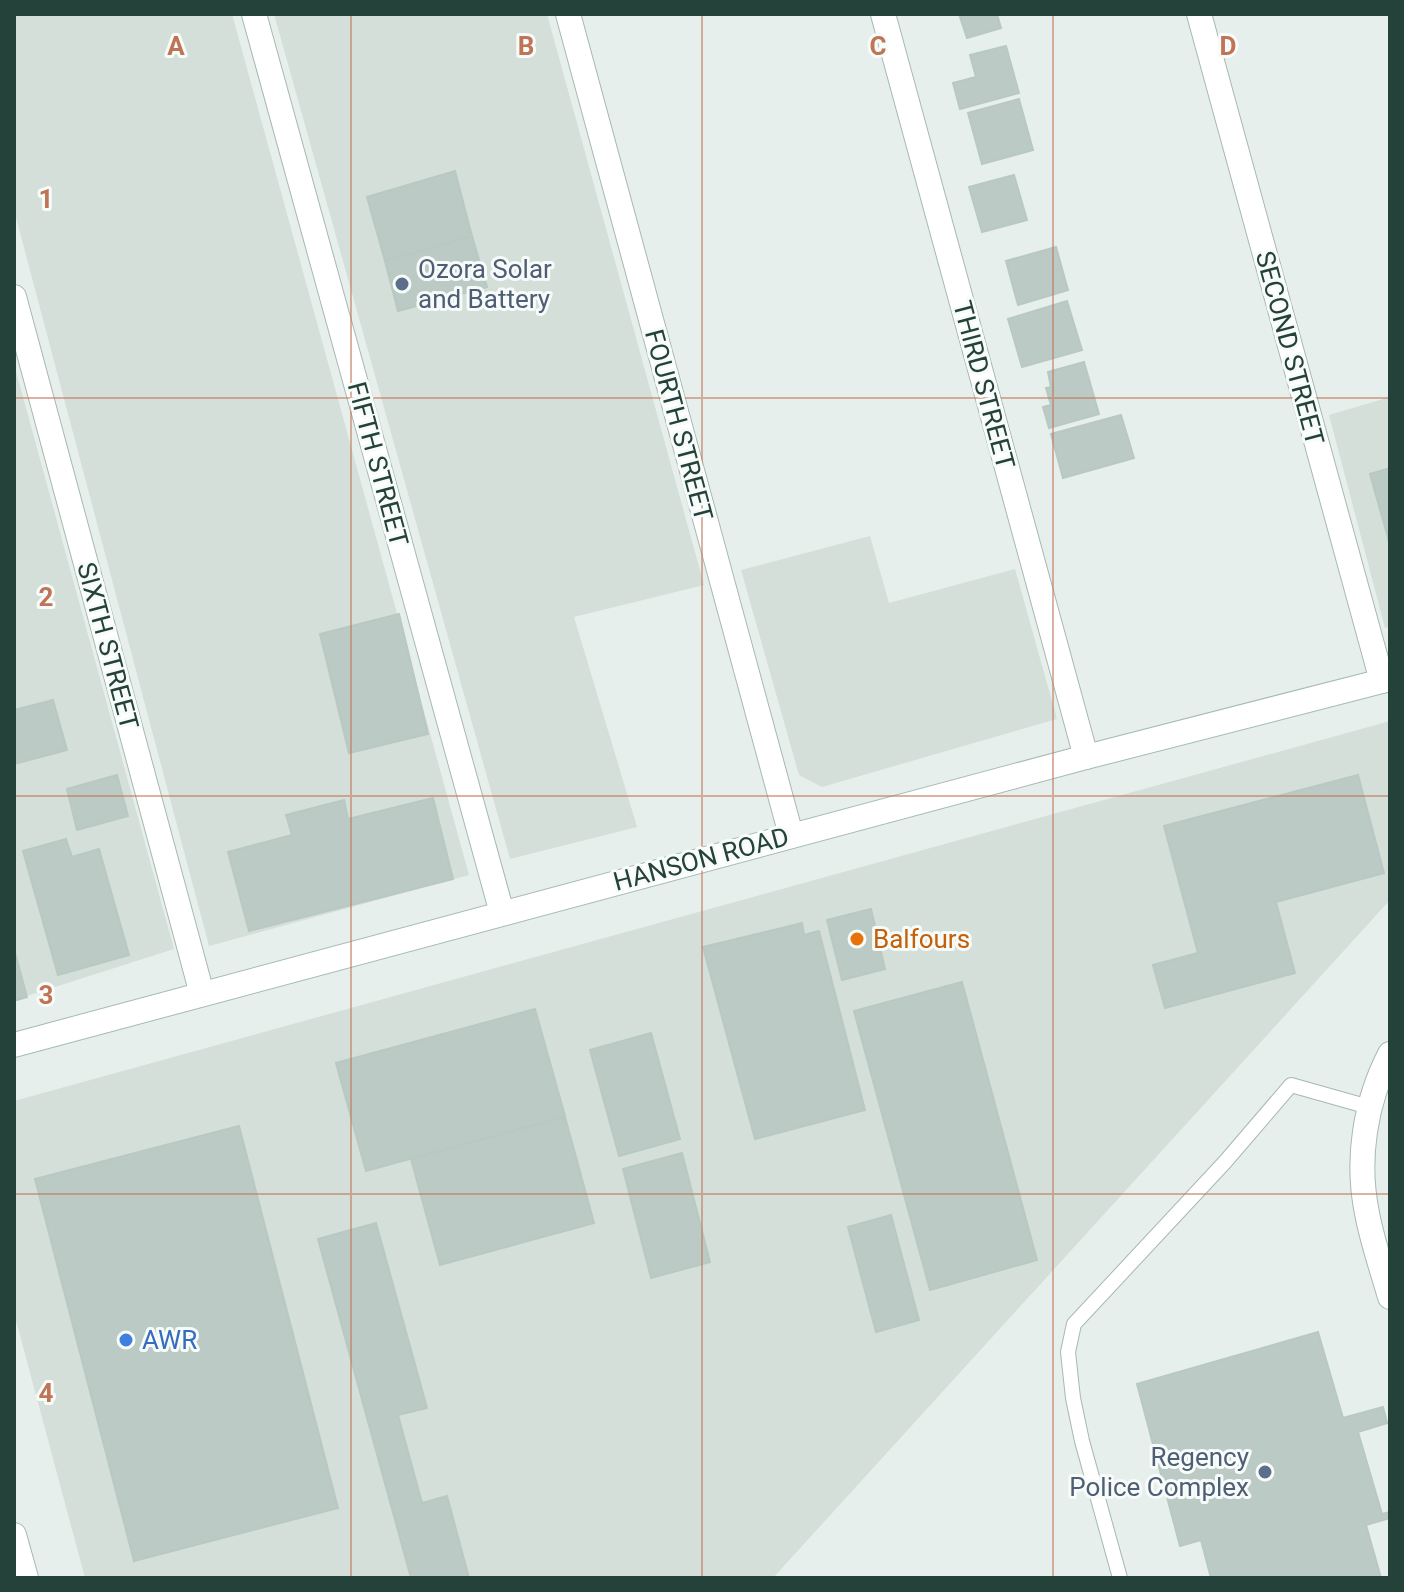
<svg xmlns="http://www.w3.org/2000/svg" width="1404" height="1592" font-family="Roboto,sans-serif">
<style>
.built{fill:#d4dfda}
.building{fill:#bbcac4;stroke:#b8c9c2;stroke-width:2}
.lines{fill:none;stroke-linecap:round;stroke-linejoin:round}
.service-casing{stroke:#a8b8b2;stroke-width:16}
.minor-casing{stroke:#a8b8b2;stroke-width:26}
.secondary-casing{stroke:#a4bbb3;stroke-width:26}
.service{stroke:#fff;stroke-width:14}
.minor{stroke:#fff;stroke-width:24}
.secondary{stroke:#fff;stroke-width:24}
.grid{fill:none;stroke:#c07456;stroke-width:2;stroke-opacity:0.55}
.service-dot{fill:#5c6f8a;stroke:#f7fbf9;stroke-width:3}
.food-dot{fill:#e8710a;stroke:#f7fbf9;stroke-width:3}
.shop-dot{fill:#3f7fe0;stroke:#f7fbf9;stroke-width:3}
.labels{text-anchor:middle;stroke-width:6;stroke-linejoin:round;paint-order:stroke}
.service-label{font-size:26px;fill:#4e5e75;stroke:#f7fbf9;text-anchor:start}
.street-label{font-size:26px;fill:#24423a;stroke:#f7fbf9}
.food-label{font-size:26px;fill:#c56008;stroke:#f7fbf9;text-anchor:start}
.shop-label{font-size:26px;fill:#366cbe;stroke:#f7fbf9;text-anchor:start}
.grid-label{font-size:26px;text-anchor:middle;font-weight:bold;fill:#c07456;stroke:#f7fbf9;stroke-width:6;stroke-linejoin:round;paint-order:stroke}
</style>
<rect width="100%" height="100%" fill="#e6efeb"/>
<path class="built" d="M14,14h218l237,861 -260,71 -195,-736z
M274,14h273l157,571 -130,32 63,210 -127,32z
M14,364l160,585 -160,51z
M1390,397v230l-5,1 -56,-213z
M870,536l19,67 126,-34 42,150 -235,68 -23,-12 -58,-205z
M1390,721v179l-617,678h-688l-71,-265v-212z"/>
<path class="building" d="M959,14h38l4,14 -34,10z
M1006,46l13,47 -59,16 -7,-26 23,-6 -6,-22z
M1019,99l14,51 -51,14 -14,-51z
M455,171l17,65 -87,25 -18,-64z
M1014,175l13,45 -45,12 -13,-45z
M472,236l15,51 -89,24 -13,-50z
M1056,247l12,43 -50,15 -12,-44z
M1067,301l15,49 -60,17 -14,-48z
M1084,362l15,52 -50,14 -6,-21 8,-2 -5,-17 5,-1 -3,-15z
M1121,415l13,43 -71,20 -12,-44z
M1390,468v77l-20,-71z
M399,614l29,120 -79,19 -29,-119z
M53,700l14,50 -53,14v-54z
M117,775l11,41 -51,14 -10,-41z
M1358,775l26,98 -108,29 19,71 -130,35 -12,-43 45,-12 -34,-127z
M433,798l20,81 -204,52 -21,-79 64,-17 -6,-20 58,-15 4,19z
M66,839l6,18 27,-8 30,106 -71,20 -35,-124z
M871,909l14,60 -43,11 -15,-60z
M802,923l2,12 15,-4 46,179 -110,29 -52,-192z
M14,949l13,48 -13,4z
M962,982l75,278 -107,30 -76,-279z
M535,1009l30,107 -199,55 -30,-108z
M651,1033l29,106 -61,17 -29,-106z
M565,1117l29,106 -154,42 -29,-106z
M239,1126l99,382 -204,53 -99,-382z
M682,1153l28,109 -59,16 -28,-109z
M891,1215l28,105 -43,12 -28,-105z
M376,1223l51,185 -29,7 24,88 25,-7 22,82h-58l-93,-339z
M1318,1332l25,86 40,-11 4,16 -29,9 24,82 8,-2v6l-24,7 15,53h-170l-10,-38 -21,6 -43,-162z"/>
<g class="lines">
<defs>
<path id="service" d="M1120,1578l-38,-137 -9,-43 -5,-46 6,-28 151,-162 66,-77 78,22"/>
<path id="minor" d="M254,14l248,899
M568,14l223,821
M883,14l203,743
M1199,14l183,667
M14,297l188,697
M1390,1054c-25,48 -34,106 -23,159 5,28 15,56 23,84
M14,1535l12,43"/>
<path id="secondary" d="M14,1045l1072,-288 304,-78"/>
</defs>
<use href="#service" class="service-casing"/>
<use href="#minor" class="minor-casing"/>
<use href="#secondary" class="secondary-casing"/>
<use href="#service" class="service"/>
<use href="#minor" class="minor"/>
<use href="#secondary" class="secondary"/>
</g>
<path class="grid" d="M351,14v1564M702,14v1564M1053,14v1564M14,398h1376M14,796h1376M14,1194h1376"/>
<g class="service-dot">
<circle cx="402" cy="284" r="8"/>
<circle cx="1265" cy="1472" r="8"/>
</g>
<circle class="food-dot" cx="857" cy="939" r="8"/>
<circle class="shop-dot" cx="126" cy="1340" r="8"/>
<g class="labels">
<g class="service-label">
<text x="418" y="278">Ozora Solar<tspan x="418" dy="30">and Battery</tspan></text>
<text x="1249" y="1466" text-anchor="end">Regency<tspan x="1249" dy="30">Police Complex</tspan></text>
</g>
<g class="street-label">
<text transform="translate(1290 348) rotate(75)" y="9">SECOND STREET</text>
<text transform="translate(984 385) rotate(75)" y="9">THIRD STREET</text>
<text transform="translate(679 425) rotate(75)" y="9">FOURTH STREET</text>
<text transform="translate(378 464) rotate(75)" y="9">FIFTH STREET</text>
<text transform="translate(108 646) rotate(75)" y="9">SIXTH STREET</text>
<text transform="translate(701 859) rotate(-15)" y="9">HANSON ROAD</text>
</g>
<g class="food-label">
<text x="873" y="948">Balfours</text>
</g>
<g class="shop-label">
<text x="142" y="1349">AWR</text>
</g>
</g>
<g class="grid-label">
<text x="176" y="55">A</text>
<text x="526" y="55">B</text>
<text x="878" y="55">C</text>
<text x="1228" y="55">D</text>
<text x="46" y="208">1</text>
<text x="46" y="606">2</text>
<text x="46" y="1004">3</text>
<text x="46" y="1402">4</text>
</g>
<rect width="1404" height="1592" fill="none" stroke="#24423a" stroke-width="32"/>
</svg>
